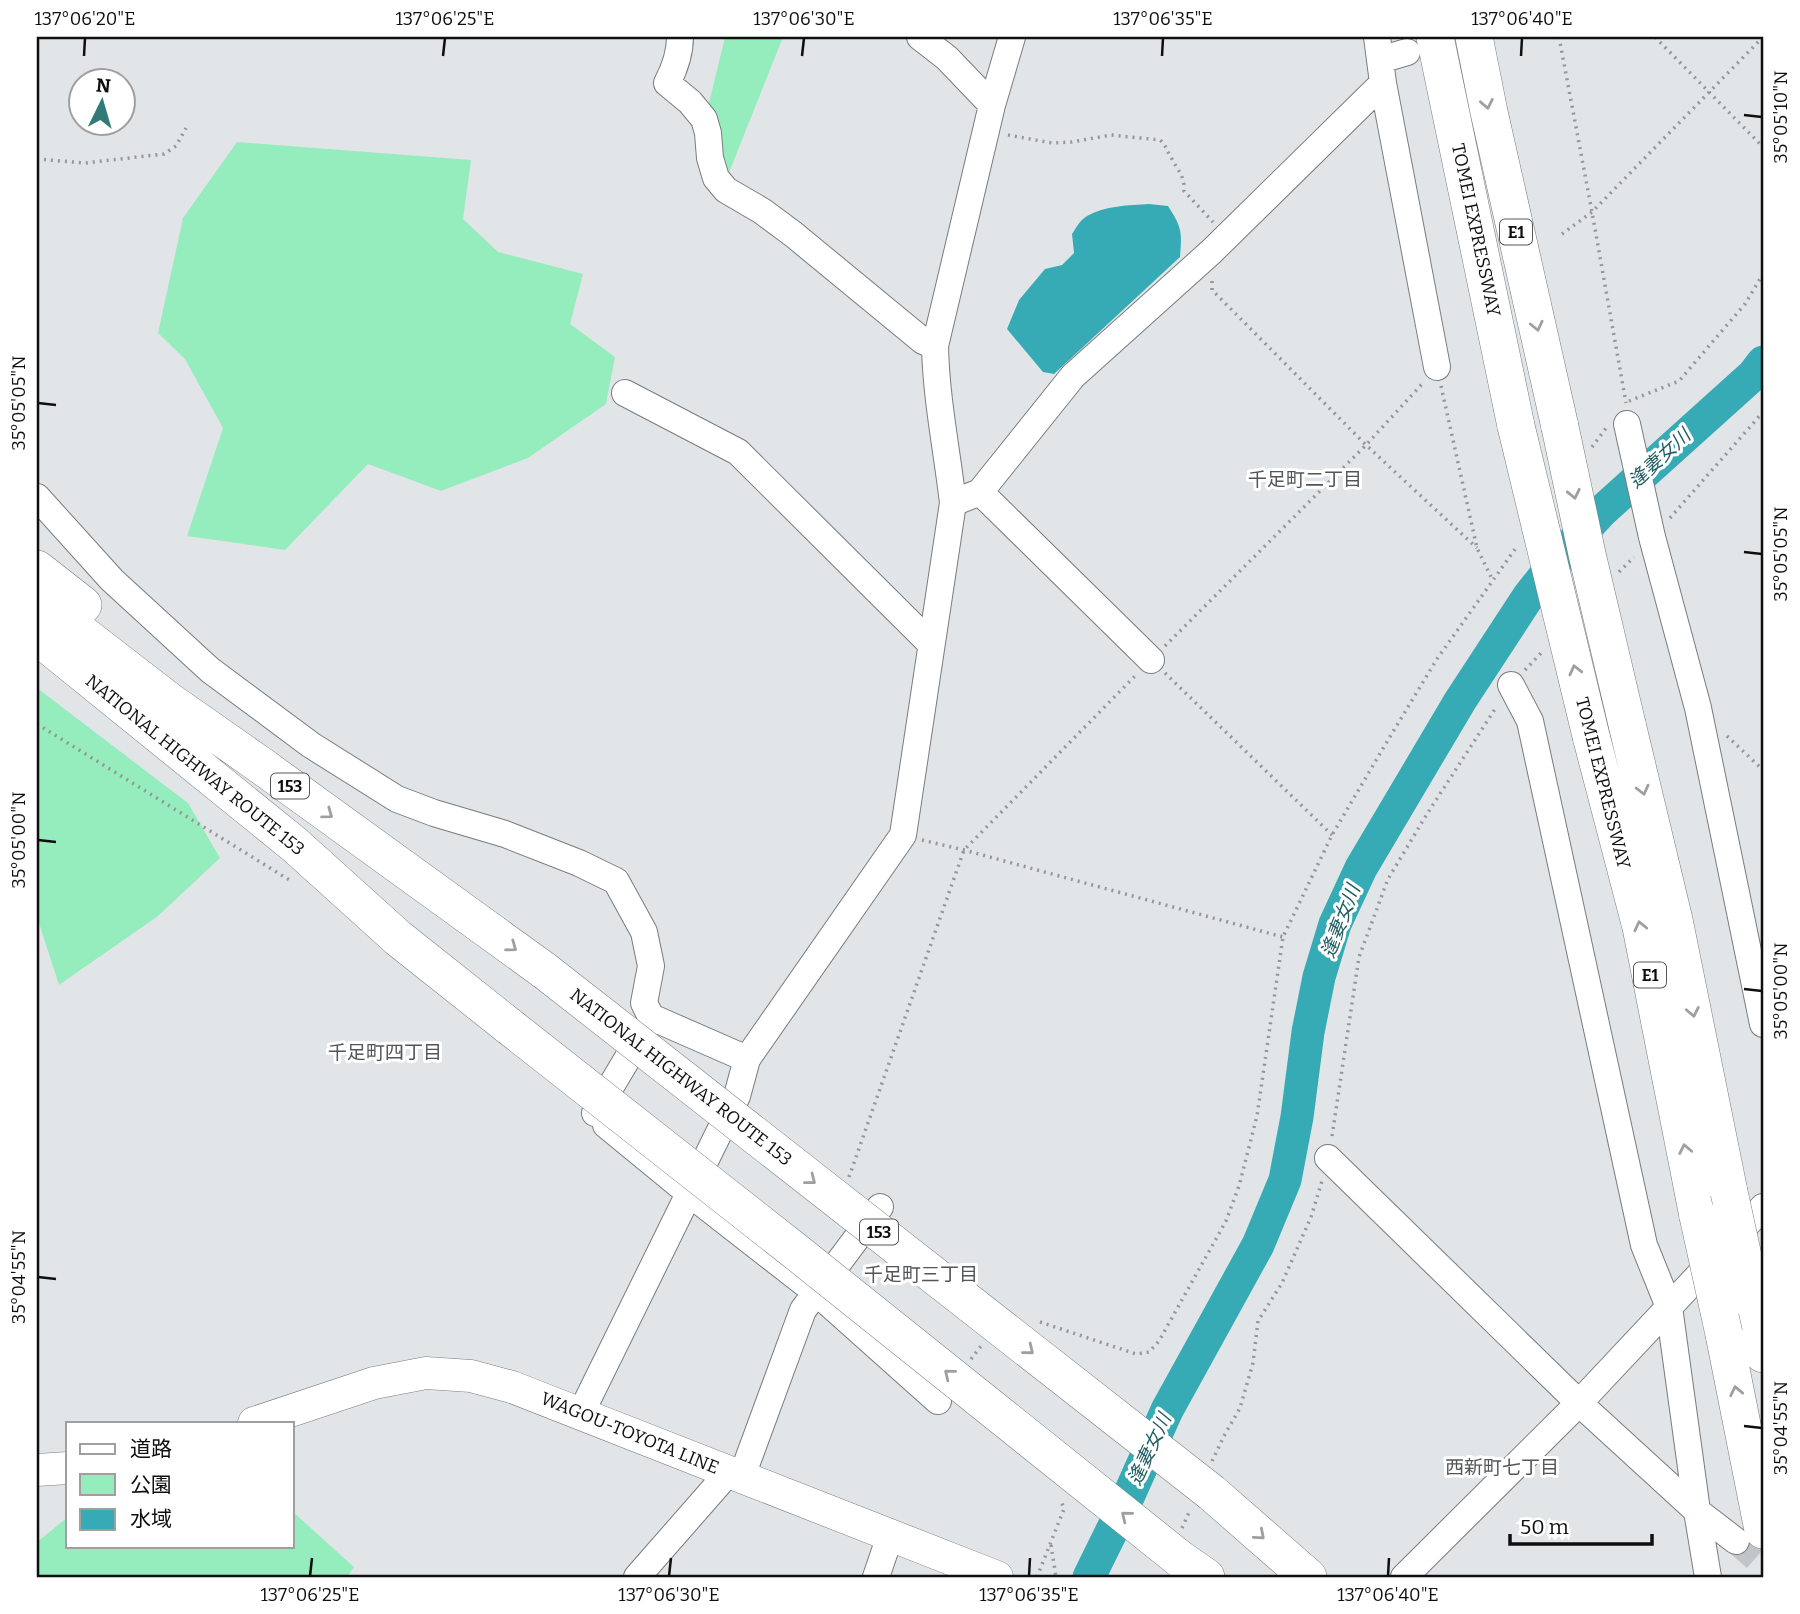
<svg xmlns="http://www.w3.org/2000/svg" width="1800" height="1614" font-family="Bitter,'Noto Sans JP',serif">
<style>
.green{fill:#95edbd}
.water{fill:#37abb5}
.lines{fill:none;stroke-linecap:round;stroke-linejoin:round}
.river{stroke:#37abb5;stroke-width:33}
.minor-tunnel{stroke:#c2c5c8;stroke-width:26;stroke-dasharray:26 13;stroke-linecap:butt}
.minor-casing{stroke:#797b7d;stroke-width:28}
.major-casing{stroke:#797b7d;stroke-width:33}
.highway-casing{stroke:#797b7d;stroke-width:38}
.path{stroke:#949698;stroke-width:3.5;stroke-dasharray:2 5;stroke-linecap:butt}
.minor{stroke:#fff;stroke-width:26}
.major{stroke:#fff;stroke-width:32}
.highway{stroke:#fff;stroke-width:37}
.highway-bridge-casing{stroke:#797b7d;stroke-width:38;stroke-linecap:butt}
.highway-bridge{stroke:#fff;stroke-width:37}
.oneway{stroke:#9f9f9f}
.ticks{fill:none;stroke:#0f0f10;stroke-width:2.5}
.labels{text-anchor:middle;stroke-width:6;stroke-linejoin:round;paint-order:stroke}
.shield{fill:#fff;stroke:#575758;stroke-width:2}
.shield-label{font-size:16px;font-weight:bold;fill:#0f0f10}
.street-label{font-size:18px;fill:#0f0f10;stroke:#fff}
.water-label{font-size:19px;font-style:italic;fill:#205e63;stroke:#fff}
.neighbourhood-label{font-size:19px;fill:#535557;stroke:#fff}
.neatline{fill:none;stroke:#0f0f10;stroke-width:2.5}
.ticks-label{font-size:18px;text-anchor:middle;fill:#0f0f10}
</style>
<rect width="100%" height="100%" fill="#e2e5e8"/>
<path class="green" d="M725,37h58l-55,138 -20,-68z
M237,142l234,18 -8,59 35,33 85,22 -13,50 45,33 -9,47 -78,54 -87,33 -73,-27 -83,86 -98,-14 36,-108 -38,-69 -27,-26 25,-115z
M37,688l151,115 32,55 -62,58 -99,69 -22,-68z
M292,1511l62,56 -7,10h-310v-35l31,-25v29h224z"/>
<path class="water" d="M1149,204l19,2c14,22 14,25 12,51l-126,117 -11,-2 -36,-43 12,-29 26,-31 17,-4 12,-12 -2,-19c4,-6 8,-14 15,-18 17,-10 42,-11 62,-12z"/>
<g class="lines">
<path class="river" d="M1089,1577l35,-71 43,-96 91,-165 27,-65 12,-63 11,-85 11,-55 16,-53 26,-56 99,-167 68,-104 33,-42 41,-44 151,-136 10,-13"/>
<path class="minor-tunnel" d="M1736,1541l27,24"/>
<defs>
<path id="minor" d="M680,37c0,17 -5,31 -13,46l23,19 14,17 4,14 2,25 6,20 10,12 36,21 31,23 130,107 12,5
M920,37l27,21 45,47
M1377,37l6,46 54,284
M1380,60l27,-8
M625,393l113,59 193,192
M1627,424l25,113 46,171 65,316
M980,492l171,168
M37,497l75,83 98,90 101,75 86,54 37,14 71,21 74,29 37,18 28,51 7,34 -7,37 7,14 96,42
M953,503l27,-11 93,-116 139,-125 171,-168
M1511,685l19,36 114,524 25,62 28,204 11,66
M595,1113l50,-84
M606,1125l84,69 127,99 121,108
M1328,1158l251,245 118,108 39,30
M581,1413l156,-317 10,-37 156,-224 50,-332c-6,-52 -17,-105 -18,-157l57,-241 20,-68
M742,1476l61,-166 77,-103
M637,1577l92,-105
M876,1577l14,-41
M1404,1577l175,-174 184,-196"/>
<path id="major" d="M254,1423l120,-40 52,-10 45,3 41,11 485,190
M37,1470l31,-2"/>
<path id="highway" d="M1435,37l81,389
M1474,37l15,75 71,315
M37,569l46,36
M37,599l132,102 90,63 286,207
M37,636l258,209 103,93 112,89
M1627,724l47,196 55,272
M1591,736l50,191 57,289
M1753,1302l10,52
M1724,1334l39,196
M1212,1493l96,84
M1180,1559l26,18"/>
</defs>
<use href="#minor" class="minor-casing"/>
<use href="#major" class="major-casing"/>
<use href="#highway" class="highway-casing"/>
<path class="path" d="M1559,37l33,175 34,191
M1655,37l108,110
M1008,135l44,8 20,-1 39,-7 49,5c7,6 7,12 12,19 6,12 13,17 12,32l29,31
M37,159l48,4 79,-9 12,-8 10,-18
M1562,234l30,-22 171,-175
M1212,281v9l154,155 111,103
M1441,386l36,162 15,31
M1629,401l50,-20 66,-77 18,-30
M1592,447l14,-19
M1670,518l93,-106
M1619,572l15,-15
M1165,646l201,-201 56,-61
M1525,670l19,-20
M1165,673l167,162
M37,724l254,157
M1727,736l36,34
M922,840l42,10 319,87
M1332,1136l27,-179 29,-78 39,-65 70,-108
M849,1177l115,-327 171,-174
M1040,1322l96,32 13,-2 10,-11 67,-120 13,-35 18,-70 26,-179 49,-102 56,-95 49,-81 81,-114
M971,1359l10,-13
M1212,1461l12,-25 16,-28 13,-45 5,-42 24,-38 29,-66 11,-36
M1182,1528l8,-18
M1051,1545l5,32
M1037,1577l27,-68 -3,-9"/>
<use href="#minor" class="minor"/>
<use href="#major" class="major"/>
<use href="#highway" class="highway"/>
<defs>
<path id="highway-bridge" d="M1516,426l75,310
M1560,427l27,127 40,170
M545,971l667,522
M510,1027l285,224 385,308
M1729,1192l24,110
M1698,1216l26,118"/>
</defs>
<use href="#highway-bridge" class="highway-bridge-casing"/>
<use href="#highway-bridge" class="highway-bridge"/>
</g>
<defs><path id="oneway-chevron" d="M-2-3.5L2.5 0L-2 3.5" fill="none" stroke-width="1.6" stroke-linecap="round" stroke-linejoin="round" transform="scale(1.75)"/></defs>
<g class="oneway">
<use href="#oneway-chevron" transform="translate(1487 104) rotate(79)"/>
<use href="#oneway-chevron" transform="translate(1537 326) rotate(77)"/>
<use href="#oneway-chevron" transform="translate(1574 494) rotate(78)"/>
<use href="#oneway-chevron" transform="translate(1575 670) rotate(-104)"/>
<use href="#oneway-chevron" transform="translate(1643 790) rotate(76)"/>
<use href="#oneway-chevron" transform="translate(328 814) rotate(36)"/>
<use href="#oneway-chevron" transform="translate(1640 926) rotate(-103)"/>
<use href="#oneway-chevron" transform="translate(512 947) rotate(36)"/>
<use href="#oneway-chevron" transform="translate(1693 1012) rotate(79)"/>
<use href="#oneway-chevron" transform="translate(1685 1149) rotate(-101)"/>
<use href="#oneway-chevron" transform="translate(811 1180) rotate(38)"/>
<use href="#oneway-chevron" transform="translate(1029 1350) rotate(39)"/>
<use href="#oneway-chevron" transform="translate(949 1374) rotate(-141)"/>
<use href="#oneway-chevron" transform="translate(1736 1391) rotate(-102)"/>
<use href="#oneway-chevron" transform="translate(1126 1516) rotate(-141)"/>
<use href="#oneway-chevron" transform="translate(1260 1535) rotate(41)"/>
</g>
<path class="ticks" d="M84,56l1,-18M443,56l2,-18M802,56l2,-18M1162,56l1,-18M1521,56l1,-18M1744,115l18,2M38,403l18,2M1744,552l18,2M38,840l18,2M1744,989l18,2M38,1277l18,2M1744,1426l18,2M310,1576l2,-18M669,1576l2,-18M1029,1576l1,-18M1388,1576l1,-18"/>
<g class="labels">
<g class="shield">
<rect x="1500" y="219.5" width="32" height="25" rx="5"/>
<rect x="271" y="773.5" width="38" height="25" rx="5"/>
<rect x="1634" y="962.5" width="32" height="25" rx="5"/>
<rect x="860" y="1219.5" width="38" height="25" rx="5"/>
</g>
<g class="shield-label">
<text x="1516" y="238">E1</text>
<text x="290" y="792">153</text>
<text x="1650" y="981">E1</text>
<text x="879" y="1238">153</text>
</g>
<g class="street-label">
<text transform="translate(1476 230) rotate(78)" y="6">TOMEI EXPRESSWAY</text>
<text transform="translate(195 765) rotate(39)" y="6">NATIONAL HIGHWAY ROUTE 153</text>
<text transform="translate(1603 783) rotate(76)" y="6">TOMEI EXPRESSWAY</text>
<text transform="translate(681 1077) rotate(38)" y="6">NATIONAL HIGHWAY ROUTE 153</text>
<text transform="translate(630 1433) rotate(22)" y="6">WAGOU-TOYOTA LINE</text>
</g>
<g class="water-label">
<text transform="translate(1659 458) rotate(-43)" y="7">逢妻女川</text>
<text transform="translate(1340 921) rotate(-69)" y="7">逢妻女川</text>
<text transform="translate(1149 1449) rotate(-65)" y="7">逢妻女川</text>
</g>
<g class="neighbourhood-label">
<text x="1305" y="486">千足町二丁目</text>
<text x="385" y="1059">千足町四丁目</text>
<text x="921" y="1281">千足町三丁目</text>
<text x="1502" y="1474">西新町七丁目</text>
</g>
</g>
<rect width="1800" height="1614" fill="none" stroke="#ffffff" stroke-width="77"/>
<rect x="66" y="1422" width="228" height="126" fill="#ffffff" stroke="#9f9f9f" stroke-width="2"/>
<rect x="80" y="1444" width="35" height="10" fill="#ffffff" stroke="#9f9f9f" stroke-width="2"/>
<text x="130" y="1456" font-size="21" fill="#0f0f10">道路</text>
<rect x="80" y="1474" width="35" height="21" fill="#95edbd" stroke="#9f9f9f" stroke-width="2"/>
<text x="130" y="1492" font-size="21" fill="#0f0f10">公園</text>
<rect x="80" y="1509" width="35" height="21" fill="#37abb5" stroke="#9f9f9f" stroke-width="2"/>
<text x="130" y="1526" font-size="21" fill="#0f0f10">水域</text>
<g transform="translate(102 102) rotate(5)"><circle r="33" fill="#ffffff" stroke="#9f9f9f" stroke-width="2"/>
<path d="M0-5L12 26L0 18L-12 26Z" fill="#327a76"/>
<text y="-10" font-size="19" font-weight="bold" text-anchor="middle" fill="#0f0f10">N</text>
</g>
<path d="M1510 1534v10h142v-10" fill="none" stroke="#0f0f10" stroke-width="3.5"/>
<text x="1520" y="1534" font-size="21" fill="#0f0f10" stroke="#ffffff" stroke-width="5" paint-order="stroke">50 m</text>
<rect x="38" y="38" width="1724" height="1538" class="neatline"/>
<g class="ticks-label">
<text x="85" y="25">137°06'20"E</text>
<text x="445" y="25">137°06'25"E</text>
<text x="804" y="25">137°06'30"E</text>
<text x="1163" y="25">137°06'35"E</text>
<text x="1522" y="25">137°06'40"E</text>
<text transform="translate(1781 117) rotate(-90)" y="6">35°05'10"N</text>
<text transform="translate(19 403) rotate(-90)" y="6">35°05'05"N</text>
<text transform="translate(1781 554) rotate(-90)" y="6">35°05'05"N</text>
<text transform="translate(19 840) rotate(-90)" y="6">35°05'00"N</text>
<text transform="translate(1781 991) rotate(-90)" y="6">35°05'00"N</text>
<text transform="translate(19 1277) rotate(-90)" y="6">35°04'55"N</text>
<text transform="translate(1781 1428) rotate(-90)" y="6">35°04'55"N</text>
<text x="310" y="1601">137°06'25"E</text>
<text x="669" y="1601">137°06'30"E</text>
<text x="1029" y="1601">137°06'35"E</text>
<text x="1388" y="1601">137°06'40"E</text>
</g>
</svg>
